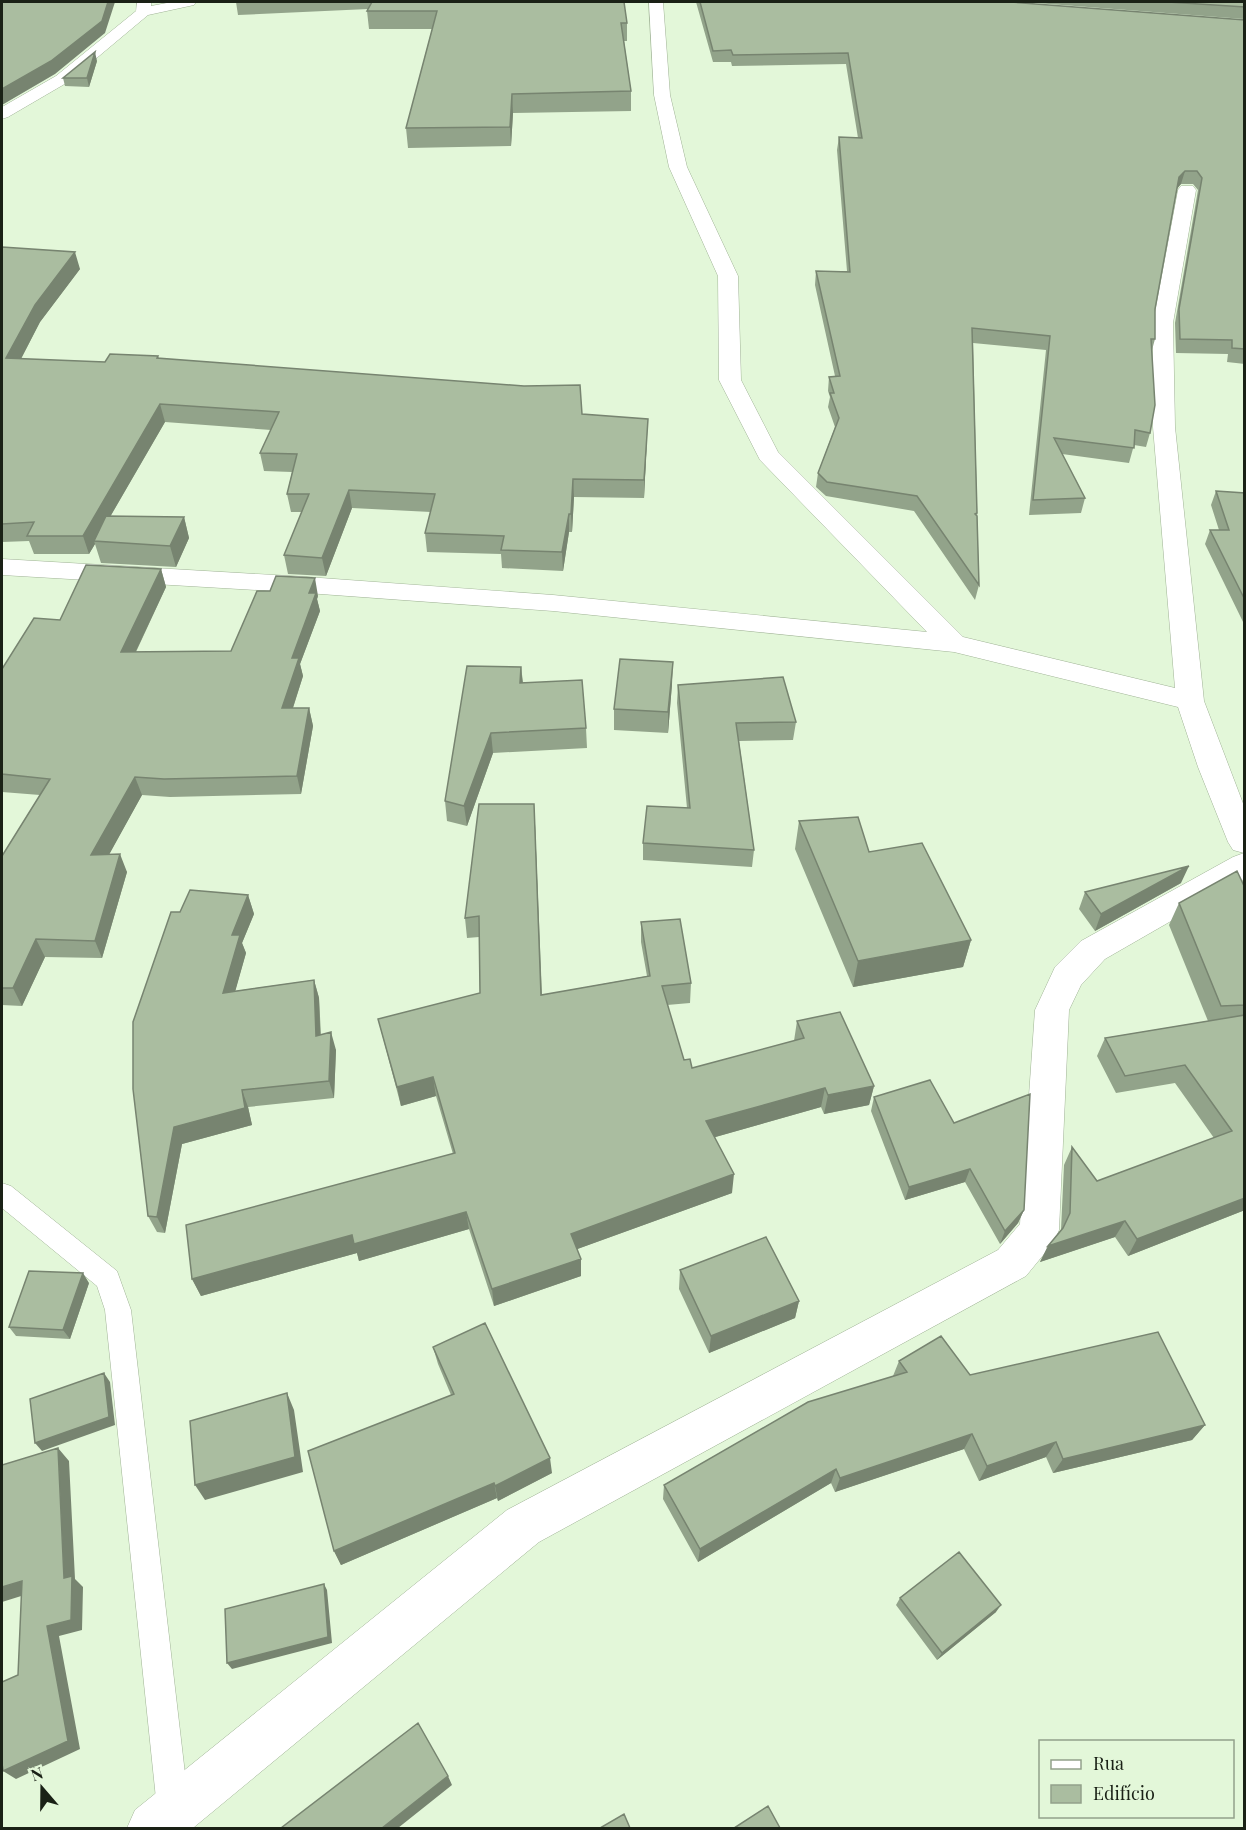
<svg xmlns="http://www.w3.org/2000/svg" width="1246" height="1830" font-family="'Playfair Display',serif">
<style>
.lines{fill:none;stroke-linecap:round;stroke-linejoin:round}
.service-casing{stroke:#a0b396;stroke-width:1}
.minor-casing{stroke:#a0b396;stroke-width:1}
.service{fill:#fff;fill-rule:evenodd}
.minor{fill:#fff;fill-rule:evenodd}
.wall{fill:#92a38a}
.shaded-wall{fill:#778470}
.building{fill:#aabda0;stroke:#778470;stroke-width:1.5}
</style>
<rect width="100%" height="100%" fill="#e3f7d9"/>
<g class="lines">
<defs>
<path id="service" d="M2,1183l9,3 106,85 14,39 58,498 -4,12 -12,4 -12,-4 -4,-12 -52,-498 -8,-24 -95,-78z"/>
<path id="minor" d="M137,2h14v4l21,-4h24l-2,3 -46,10 -80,67 -60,35 -6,2v-12l54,-31 80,-65z
M649,2h14l7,93 17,72 51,109 3,104 37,72 185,185 212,51 -22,-261v-104l25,-133 3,-4h12l3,4 -23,133 2,104 29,274 40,105v73l-139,80 -24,26 -12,25 -10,220 -6,13 -27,33 -487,266 -346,286h-66l8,-18 372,-300 491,-260 22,-26 15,-214 20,-43 26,-26 152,-84 11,-4 -11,-3 -5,-8 -30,-75 -20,-60 -224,-55 -401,-41 -246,-18 -305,-18v-16l305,18 246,18 374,37 -167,-172 -41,-80 -1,-104 -49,-109 -15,-72z"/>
</defs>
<use href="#service" class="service-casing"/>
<use href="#minor" class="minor-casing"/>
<use href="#service" class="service"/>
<use href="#minor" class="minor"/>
</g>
<path class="wall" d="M236,2h388l3,21v18h-3l7,50v20l-118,2 -2,33 -103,2 -2,-20 26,-99h-63l-2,-18 1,-2 -130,6z
M696,2h314l234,18v-1l-221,-17h222v362l-18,-2 1,-8 -52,-1 -1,-30 23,-133 -5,-6h-12l-4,4 -22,121v30l-3,11 -2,83 -4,14 -12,-2 -5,18 -67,-9 23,44 -4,15 -52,2 17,-165 -73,-7 6,242 -4,15 -61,-89 -88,-15 -10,-9 2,-14 17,-46 -7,-20 2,-10 -2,-6 1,-14 6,-1 -20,-91 1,-14h31l-10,-121 2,-13 19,1 -12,-74 -114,2 -1,-4h-18z
M97,61l-8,26 -24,-1 -2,-8z
M2,247l78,22 -40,53 -19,37 84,3 53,-6 1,2 423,56 65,23 -3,61 -70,-1 -2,35h-3l-6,39 -61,-3 -1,-14 -74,-2 -2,-19 6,-21 -79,-4 -26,68 -38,-2 -4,-19 18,-43h-11l-4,-18 5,-22 -28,-1 -4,-18 11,-23 -106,-8 -55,95h74l5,21 -13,29 -75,-4 -6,-19 -6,10h-55l-5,-13 -27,1z
M1216,491l29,2v133l-40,-82 5,-14h9l-8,-25z
M161,569l5,18 -30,65 95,-1 87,-55 -1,3 3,12 -20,53 3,12 -10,32h16l4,18 -12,68 -131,3 -28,-2 -33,59 18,18 -25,86 -57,-1 -23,49 -20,-1v-149l38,-61 -38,-3v-123l58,-49z
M521,667l2,15 63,46 1,20 -94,5 -26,73 -20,-5 -2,-20z
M672,684l-4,49 -54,-3v-21z
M678,685l118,37 -3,18 -54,1 15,109 -2,17 -109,-7v-17l44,-35 -10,-105z
M799,821l70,31 102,88 -8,27 -110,20 -58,-138z
M535,824l7,171 105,-19 -6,-34v-20l50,61 -1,20 -23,2 17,55 8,8 102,-27 3,-20 77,65 -5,19 -45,9 -3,-7 -106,30 17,56 -155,56 4,27 -87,30 -25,-77 -110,32 -2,-8 -156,43 -9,-17 261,-125 -17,-58 -35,10 -23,-87 102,-26 -1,-56 -12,1 -2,-20z
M1181,883l-86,48 -16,-22 6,-17z
M1245,888v322l-117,46 -13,-19 -75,25 8,-16 13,-16 3,-65 8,-18 25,34 117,-43 -39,-55 -59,10 -19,-37 8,-18 103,-17 -39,-96 10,-22z
M248,895l6,19 -12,29 4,10 -11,38 79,-11 5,18 2,37 15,15 -2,48 -86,9 4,18 -70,19 -17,89 -8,-1 -9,-16 32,-304z
M874,1097l80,26 70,87 -6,13 -18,21 -35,-62 -60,18 -34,-89z
M680,1270l119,31 -4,17 -86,35 -30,-64z
M89,1283l-19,56 -54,-3 -7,-9z
M433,1347l119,126 -54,28 -1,-3 -156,67 -7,-14 117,-156 -13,-31z
M899,1361l71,14 235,50 -13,15 -139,33 -7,-16 -67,24 -15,-32 -129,43 -4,-9 -133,79 -35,-63 1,-14 229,-109z
M900,1598l96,14 -59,48 -41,-55z"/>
<path class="shaded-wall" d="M108,2h7l-10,31 -50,41 -53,31v-16z
M95,52l2,9 -8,26 -2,-9z
M512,94l1,19 -2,33 -1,-19z
M1185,171l-4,13 -5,6 3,-13z
M75,252l5,17 -40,53 -28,54 -6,-18 29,-53z
M160,404l5,18 -69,119h-2l1,3 -6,10 -6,-18z
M648,419l-1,18 -3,61v-18z
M573,479l1,18 -2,35 -1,-18z
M349,490l3,18 -26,68 -4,-18z
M569,514v18l-6,39 -1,-19z
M184,517l5,21 -13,29 -6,-21z
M161,569l5,18 -39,83 -6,-18z
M315,578l3,18 -1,3 3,12 -20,53 3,12 -16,50 -5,-18 10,-50 17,-65z
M673,662l-1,22 -4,49v-21z
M521,667l2,20 -3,-4z
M309,708l4,18 -12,68 -4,-18z
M491,733l2,20 -26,73 -3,-20z
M135,777l7,18 -43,78 -8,-18z
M534,804l1,20 7,190 -1,-19z
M120,854l7,18 -25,86 -7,-17z
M1189,866l-8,17 -86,48 6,-17z
M248,895l6,19 -12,29 4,10 -16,57 -7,-17 9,-58z
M36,939l9,18 -23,49 -9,-18z
M971,940l-8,27 -110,20 5,-26z
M314,980l5,18 2,56 -5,-18z
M331,1032l5,18 -2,48 -5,-17z
M433,1077l3,19 -35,10 -4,-19z
M874,1086l-5,19 -45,9 4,-19z
M825,1088l-4,19 -116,33 1,-19z
M242,1090l6,17 4,18 -70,19 -17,89 -8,-16 17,-90z
M970,1169l-5,13 -60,18 4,-13z
M734,1174l-2,19 -160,58 -1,-17z
M1245,1198v12l-117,46 9,-17z
M1024,1210l-6,13 -18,21 5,-13z
M466,1212l3,17 -110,32 -2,-8 -156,43 -9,-17 160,-44z
M1125,1221l-10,16 -75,25 8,-16z
M581,1259v17l-87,30 -2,-17z
M83,1273l6,10 -19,56 -7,-9z
M799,1301l-4,17 -86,35 2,-17z
M104,1373l6,9 5,43 -73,26 -7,-8z
M287,1393l7,17 9,62 -98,28 -10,-15z
M1205,1425l-13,15 -139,33 10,-14z
M972,1434l-8,15 -129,43 5,-14z
M1056,1442l-10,15 -67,24 8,-15z
M58,1448l11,13 6,118 8,8 -1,43 -23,6 21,113 -64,30 -13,-8 44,-145 17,-48z
M550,1458l2,15 -54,28 -3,-15z
M836,1469l-5,14 -133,79 2,-13z
M494,1483l3,15 -156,67 -7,-14z
M22,1581l12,11 -32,10v-15z
M324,1584l3,6 5,53 -100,26 -5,-6z
M1001,1605l-5,7 -59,48 5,-7z
M448,1776l4,9 -54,43h-16z"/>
<path class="building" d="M2,2h106l-6,19 -51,40 -49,28z
M372,2h252l3,21h-6l10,68 -119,3 -2,33 -104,1 31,-117h-70z
M700,2h310l235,18v329l-13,-1v-8l-52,-1 -1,-30 23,-131 -5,-7h-12l-6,6 -24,132v30h-4l4,66 -5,28 -15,-3 -1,18 -80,-10 31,60 -52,2 17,-164 -78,-8 5,185 -2,1 2,2 2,69 -62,-89 -90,-14 -9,-9 21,-55 -9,-25h4l-5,-16 11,-1 -24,-105 34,1 -11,-135 23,1 -14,-85 -115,2 -2,-5 -18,1z
M1168,2h77v5z
M95,52l-8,26h-24z
M2,247l73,5 -40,53 -29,53 99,4 5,-8 48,2 -1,2 367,28 56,-1 2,29 66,5 -4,61 -71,-1 -2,35h-2l-7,38 -61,-2 3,-14 -79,-3 10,-39 -86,-4 -27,68 -38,-3 25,-61h-22l10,-40 -37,-1 19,-41 -119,-8 -77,132h-56l7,-14 -32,2z
M1216,491l29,2v107l-35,-70h19z
M106,516l78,1 -14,29 -76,-5z
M86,565l75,4 -40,83 110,-1 26,-60h13l6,-15 39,2 -6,15h7l-24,65h7l-17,50h27l-12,68 -133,3 -29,-2 -44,78 29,-1 -25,87 -59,-2 -23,49h-11v-132l48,-77 -48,-5v-105l32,-51 26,2z
M620,659l53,3 -5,50 -54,-3z
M467,666l54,1 -1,16 62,-3 4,48 -95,5 -27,73 -19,-5z
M783,677l13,45 -60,1 18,127 -111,-7 4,-37 43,2 -12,-123z
M479,804h55l7,191 109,-19 -9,-54 39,-3 11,64 -29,3 22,74 6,-1 2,9 112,-30 -7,-17 43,-9 34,74 -46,9 -3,-7 -119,33 28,53 -163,60 10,25 -89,30 -26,-77 -112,32 -2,-9 -160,44 -6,-54 269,-72 -22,-76 -36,10 -19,-68 102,-26 -1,-77 -14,2z
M858,817l11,35 53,-9 49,97 -113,21 -59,-140z
M1189,866l-88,48 -16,-22z
M1237,871l8,17v117l-24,1 -42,-103z
M190,890l58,5 -16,40h8l-17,58 91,-13 2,56 15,-4 -2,49 -87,9 3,18 -71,19 -17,90 -9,-1 -15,-127v-67l38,-110h9z
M1245,1015v183l-108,41 -12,-18 -77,25 15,-18 7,-15 2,-66 25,34 135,-50 -47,-66 -60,11 -20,-38z
M930,1080l24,43 76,-29 -6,116 -19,21 -35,-62 -61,18 -35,-90z
M766,1237l33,64 -88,35 -31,-66z
M29,1271l54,2 -20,57 -54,-3z
M485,1323l65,135 -55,28 -1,-3 -160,68 -26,-100 146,-57 -21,-47z
M1158,1332l47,93 -142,34 -7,-17 -69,24 -15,-32 -132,44 -4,-9 -136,80 -36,-64 144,-83 99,-30 -8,-11 42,-25 29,39z
M104,1373l5,44 -74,26 -5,-44z
M287,1393l8,64 -100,28 -5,-64z
M58,1448l6,130 8,-2 -1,44 -24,6 21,115 -65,30 -1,-8v-81l16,-7 4,-94 -20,6v-122z
M959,1552l42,53 -59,48 -42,-55z
M324,1584l4,53 -101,26 -2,-54z
M418,1723l30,53 -66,52h-101z
M768,1806l12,22h-46z
M624,1814l6,14h-30z"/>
<rect width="1246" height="1830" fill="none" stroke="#1a2116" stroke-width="6"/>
<rect x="1039" y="1740" width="195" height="78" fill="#e3f7d9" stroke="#93a18b" stroke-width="1.5"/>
<rect x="1051" y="1760" width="30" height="9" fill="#ffffff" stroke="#93a18b" stroke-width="1.5"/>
<text x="1093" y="1770" font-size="18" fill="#1a2116">Rua</text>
<rect x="1051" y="1785" width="30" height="18" fill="#aabda0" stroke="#93a18b" stroke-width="1.5"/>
<text x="1093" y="1800" font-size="18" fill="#1a2116">Edifício</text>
<g transform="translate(42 1788) rotate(340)" stroke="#e3f7d9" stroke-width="4.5" paint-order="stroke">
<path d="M0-4.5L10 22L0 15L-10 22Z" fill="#1a2116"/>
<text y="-9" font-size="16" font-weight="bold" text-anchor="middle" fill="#1a2116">N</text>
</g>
</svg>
